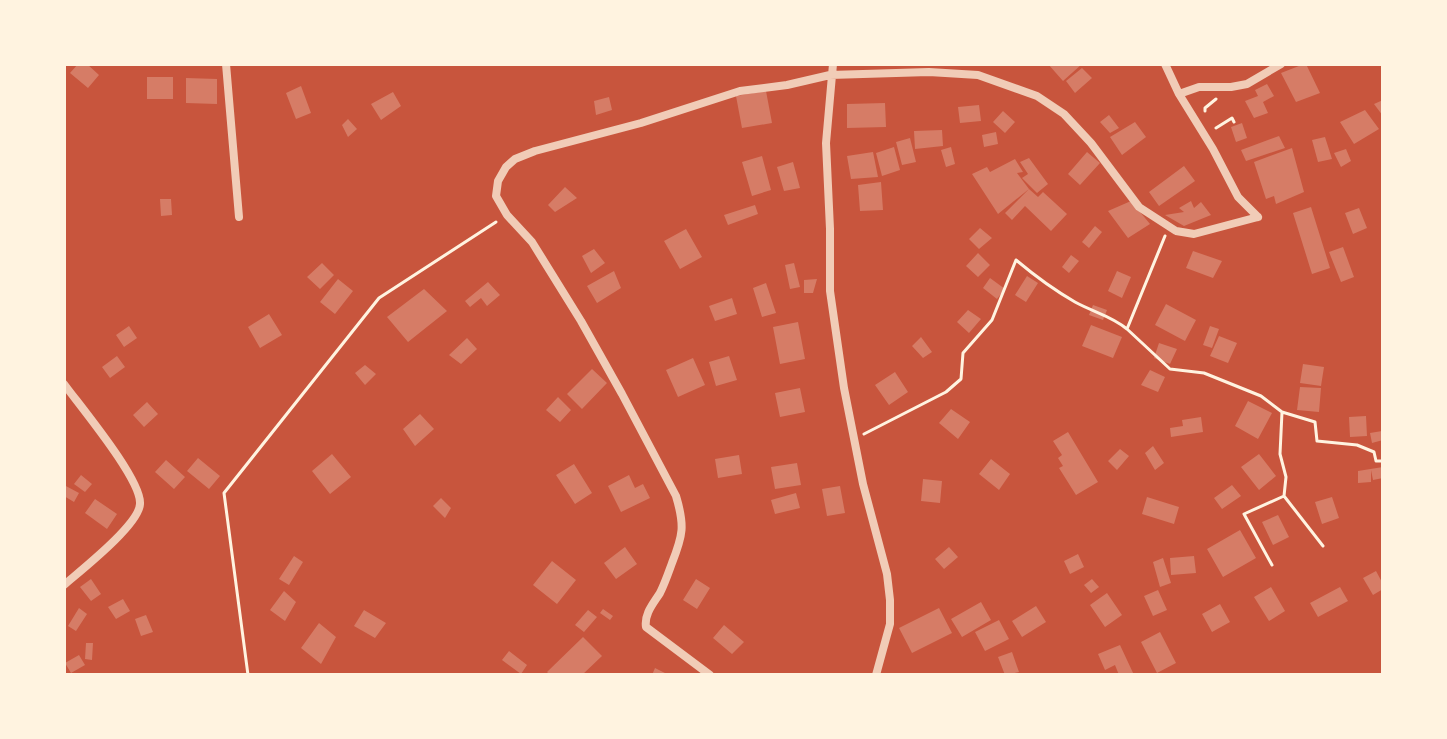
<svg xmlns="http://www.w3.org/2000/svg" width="1447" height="739" font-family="'Work Sans',sans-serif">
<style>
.building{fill:#d67c66}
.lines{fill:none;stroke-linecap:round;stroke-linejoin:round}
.path{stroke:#fff3e0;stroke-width:3}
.minor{stroke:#f1ccb7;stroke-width:8}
</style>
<rect width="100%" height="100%" fill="#c8553d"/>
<path class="building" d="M78,64h9l12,11 -11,13 -18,-15z
M1048,64h34l-19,17z
M1304,64h2l14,29 -24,9 -15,-29z
M1082,68l10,10 -17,15 -9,-12z
M147,77h26v22h-26z
M186,78l31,1v25l-31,-1z
M1267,84l7,12 -11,6 5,11 -14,5 -9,-17 13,-5 -3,-6z
M301,86l10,27 -15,6 -10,-26z
M766,91l6,32 -30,5 -6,-32z
M393,92l8,14 -20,14 -10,-16z
M609,97l3,13 -16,5 -2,-14z
M1383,100v16l-9,-12z
M885,103l1,24 -39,1v-24z
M979,105l2,16 -21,2 -2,-16z
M1365,110l14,19 -25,15 -14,-22z
M1003,111l12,11 -10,11 -12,-11z
M1109,115l10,13 -9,5 -10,-11z
M348,119l9,10 -9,8 -6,-12z
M1135,122l11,15 -24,18 -12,-18z
M1242,123l5,15 -11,4 -5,-15z
M942,130l1,16 -28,3 -1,-18z
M996,132l2,12 -14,3 -2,-12z
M1279,136l6,12 -39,13 -5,-11z
M1325,137l7,22 -14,3 -6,-22z
M910,138l6,24 -14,3 -6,-23z
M894,147l6,23 -18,6 -6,-23z
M951,147l4,17 -9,3 -5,-17z
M1292,148l12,44 -28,12 -2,-8 -8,3 -12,-37z
M1346,149l5,12 -10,6 -7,-14z
M873,152l5,25 -27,2 -4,-23z
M1087,152l13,11 -20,22 -12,-11z
M762,156l9,34 -19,6 -10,-34z
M1029,158l19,26 -11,9 -15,-15 6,-4 -8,-12z
M1015,159l8,13 -6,1 12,16 -31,25 -26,-40 15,-7 3,5z
M793,162l7,26 -16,3 -7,-24z
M1184,166l11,15 -36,25 -10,-14z
M881,182l2,28 -23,1 -2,-26z
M565,187l12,11 -22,14 -7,-7z
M1029,189l9,8 5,-5 24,22 -16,17 -26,-25 -13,14 -7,-7z
M160,199h11l1,16 -11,1z
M1131,201l19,23 -22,14 -20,-27z
M1191,201l3,7 7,-6 10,13 -27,11 -19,-11 19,-3 -5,-4z
M755,205l3,9 -30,11 -4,-10z
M1311,207l19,61 -18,6 -19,-61z
M1359,208l8,20 -14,6 -8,-21z
M1095,226l7,6 -13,16 -7,-6z
M980,228l12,10 -13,11 -10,-10z
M686,229l16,28 -22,12 -16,-28z
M1343,247l11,30 -13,5 -12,-30z
M594,249l11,14 -14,10 -9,-17z
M1193,251l29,10 -9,17 -27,-10z
M978,253l12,12 -12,12 -12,-11z
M1071,255l8,6 -10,12 -7,-6z
M322,263l12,12 -14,14 -13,-12z
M794,263l6,24 -10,2 -5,-24z
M614,271l7,17 -24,15 -10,-17z
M1117,271l14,6 -9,21 -14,-7z
M1027,276l11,7 -12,19 -11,-7z
M990,278l15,11 -8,10 -14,-11z
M338,279l15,12 -18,23 -15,-12z
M817,279l-4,14h-9v-13z
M488,282l12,13 -13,11 -6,-8 -11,9 -5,-6z
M766,283l10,30 -14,4 -9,-29z
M424,289l23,22 -39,31 -21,-25z
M732,298l5,16 -22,7 -6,-15z
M1166,304l30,16 -11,21 -30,-16z
M1093,305l14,5 -4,10 -14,-5z
M968,310l13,9 -12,14 -12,-11z
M269,314l13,21 -22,13 -12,-21z
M798,322l7,37 -25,5 -7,-37z
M1091,325l31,12 -9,21 -31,-12z
M129,326l8,12 -13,9 -8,-12z
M1210,326l9,3 -7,19 -9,-3z
M1219,336l18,7 -9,20 -18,-7z
M921,337l11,15 -9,6 -11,-12z
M467,338l10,11 -16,15 -12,-9z
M1159,343l18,6 -7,15 -16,-6z
M117,356l8,11 -15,11 -8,-11z
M729,356l8,24 -21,6 -7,-24z
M693,358l12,27 -27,12 -12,-27z
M1303,364l21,3 -3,19 -21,-3z
M365,365l11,9 -11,11 -10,-12z
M592,369l15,14 -25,26 -15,-15z
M1150,370l15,7 -7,15 -17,-7z
M895,372l13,20 -19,13 -14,-20z
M1300,387l21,1 -2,24 -22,-2z
M800,388l5,24 -25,5 -5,-24z
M558,397l13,13 -11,12 -14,-12z
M1248,401l24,12 -14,26 -23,-13z
M147,402l11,12 -14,13 -11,-12z
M951,409l19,13 -12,17 -19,-16z
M420,414l14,15 -19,17 -12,-17z
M1366,416l1,20 -17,1 -1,-20z
M1201,417l2,15 -32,5 -1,-9 13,-2 -1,-6z
M1382,431l1,9 -11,3 -2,-10z
M1068,432l30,50 -22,13 -17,-27 4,-2 -5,-8 4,-3 -9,-14z
M1153,446l11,17 -9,7 -10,-17z
M1120,449l9,7 -12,14 -9,-9z
M332,454l19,23 -21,17 -18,-23z
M1259,454l17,22 -17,14 -18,-23z
M739,455l3,19 -24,4 -3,-19z
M198,458l22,18 -11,13 -22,-18z
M991,459l19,15 -11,16 -20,-16z
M166,460l19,17 -11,12 -19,-17z
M797,463l4,22 -26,4 -4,-22z
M574,464l18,29 -17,11 -19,-29z
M1383,467v11l-10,2 -2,-10v12l-13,1v-12z
M81,475l11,9 -7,8 -11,-8z
M629,475l6,13 8,-4 7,14 -29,14 -13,-26z
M923,479l19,2 -2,22 -19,-2z
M64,485l15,8 -5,9 -10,-6z
M1232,485l9,11 -19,13 -8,-11z
M840,486l5,27 -18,3 -5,-27z
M796,493l4,15 -25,6 -4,-14z
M1147,497l32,10 -5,17 -32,-10z
M1332,497l7,21 -17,6 -7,-22z
M441,498l10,10 -6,10 -12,-12z
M95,499l22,15 -10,15 -22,-16z
M1278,515l11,22 -16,8 -11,-23z
M1240,530l16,28 -33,19 -16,-28z
M625,547l12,17 -21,15 -12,-16z
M949,547l9,10 -14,12 -9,-10z
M1078,554l6,13 -14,7 -6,-13z
M294,556l9,6 -14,23 -10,-6z
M1194,556l2,17 -25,2 -1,-17z
M1163,558l8,25 -11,4 -7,-25z
M552,561l24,19 -19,24 -24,-19z
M1376,571l7,13v5l-10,6 -10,-17z
M91,579l10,15 -10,7 -11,-14z
M696,579l14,9 -13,21 -14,-9z
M1092,579l7,8 -8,6 -7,-8z
M1271,587l14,24 -16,10 -15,-24z
M1340,587l8,14 -30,16 -8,-14z
M1158,590l9,20 -14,6 -9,-20z
M284,591l12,11 -11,19 -15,-11z
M1107,593l15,22 -17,12 -15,-22z
M123,599l7,12 -14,8 -8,-12z
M981,602l10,18 -29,17 -11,-18z
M1220,604l10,18 -18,10 -10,-18z
M1036,606l10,16 -24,15 -10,-16z
M79,608l8,6 -11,17 -8,-5z
M939,608l13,25 -40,20 -13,-25z
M603,609l10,7 -3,4 -10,-7z
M364,610l22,13 -11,15 -21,-12z
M588,610l9,7 -13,15 -9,-7z
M146,615l7,17 -12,4 -6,-17z
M999,620l10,19 -24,12 -10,-19z
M319,623l17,14 -15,27 -20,-16z
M724,625l20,17 -12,12 -19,-16z
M1160,632l16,31 -19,10 -16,-31z
M583,637l19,19 -20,19h-32l-3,-3z
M86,643h7l-1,17 -7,-1z
M1120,645l14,30h-15l-4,-10 -10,5 -7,-16z
M509,651l18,14 -6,9 -19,-14z
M1012,652l7,20 -14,3 -7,-18z
M79,655l6,10 -14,8 -6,-10z
M655,668l14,7h-17z"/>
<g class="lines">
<path class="path" d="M1205,111v-3l11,-9
M1216,128l16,-10 2,4
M1165,236l-38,93 43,40 34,4 57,23 21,16 -2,42 6,23 -2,19 39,50
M1282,412l33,10 2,19 40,4 17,7 2,9h7
M864,434l82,-42 15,-13 2,-26 29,-33 24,-60c19,16 38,30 59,42 18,10 37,14 52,27
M1272,565l-28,-51 40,-18
M248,675l-24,-182 155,-195 117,-76"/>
<path class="minor" d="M226,64l13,153
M833,64l-7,79 4,86v62l14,97 19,96 24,90 3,26v24l-14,51
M1165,64l14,30 34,55 25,48 20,20
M1179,94l20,-7h32l16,-3 34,-20
M64,384c16,22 78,96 76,120 -1,21 -60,67 -76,81
M710,675l-64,-48c-2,-13 7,-23 14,-34 5,-10 8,-19 12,-30 11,-28 13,-37 4,-67l-54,-102 -41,-73 -49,-79 -25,-27 -11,-19 2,-15 8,-14 9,-8 20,-8 106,-28 99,-32 47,-6 43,-10 99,-3 49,3 59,21 27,18 27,29 48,64 37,24 18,3 64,-17"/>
</g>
<rect width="1447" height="739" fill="none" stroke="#fff3e0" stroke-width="132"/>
</svg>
